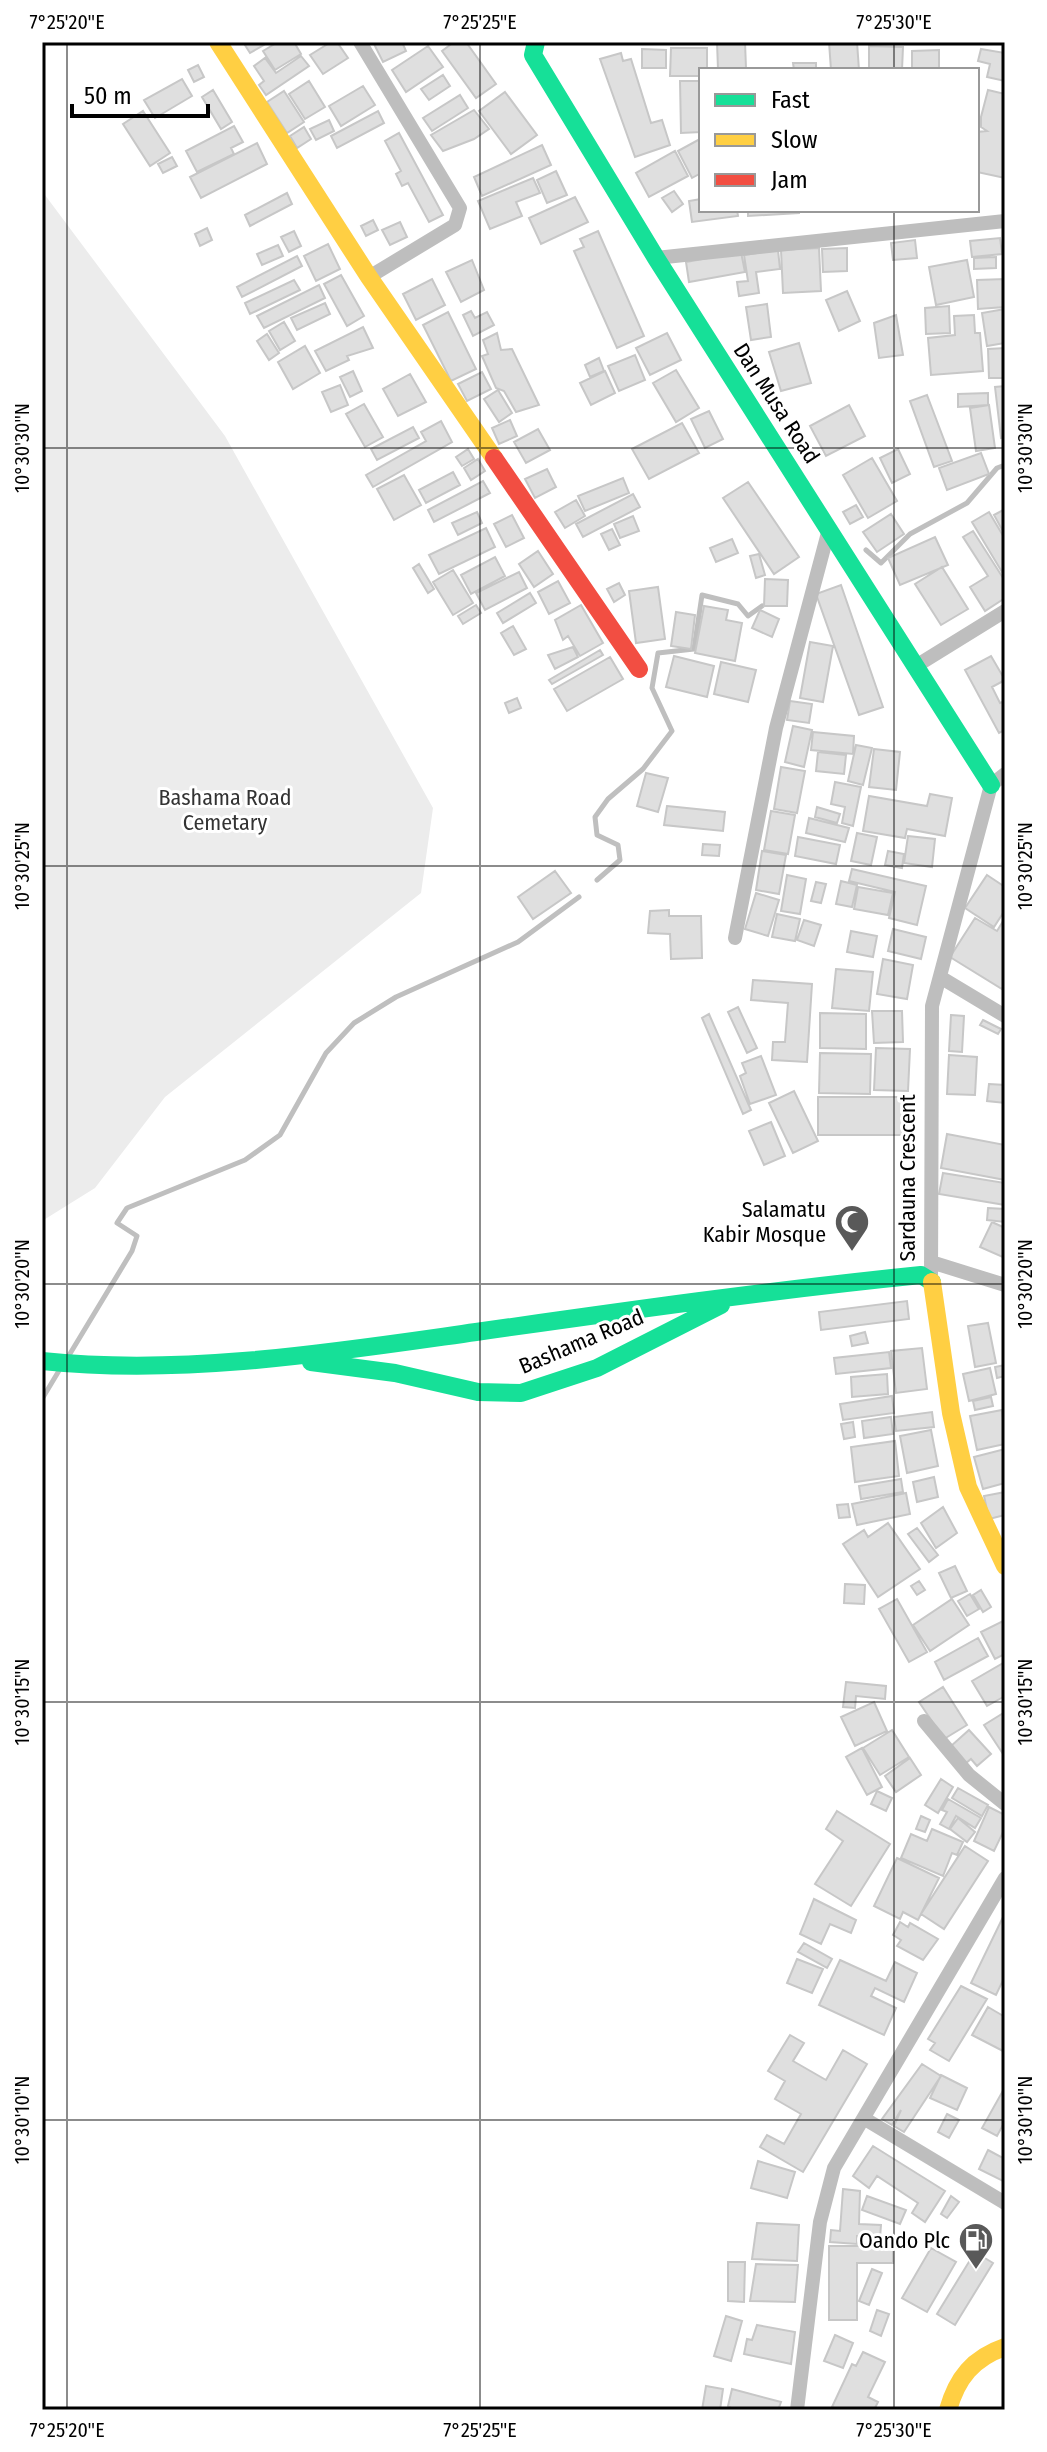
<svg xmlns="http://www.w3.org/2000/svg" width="1047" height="2452" font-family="'Fira Sans Condensed',sans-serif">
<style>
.green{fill:#ececec}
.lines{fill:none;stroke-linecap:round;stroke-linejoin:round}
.stream{stroke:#bfbfbf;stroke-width:5}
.building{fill:#dfdfdf;stroke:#c7c7c7;stroke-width:2}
.street{stroke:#bebebe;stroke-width:14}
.fast{stroke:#16e098;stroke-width:18}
.slow{stroke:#ffcf43;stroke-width:18}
.jam{stroke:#f24e42;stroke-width:18}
.ticks{fill:none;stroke:#000;stroke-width:2;stroke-opacity:0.45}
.labels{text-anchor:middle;stroke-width:6;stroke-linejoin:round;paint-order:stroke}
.street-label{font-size:22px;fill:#000;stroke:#fff}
.park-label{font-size:22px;fill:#333;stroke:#fff}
.poi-label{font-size:22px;fill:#000;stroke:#fff;text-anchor:end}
.neatline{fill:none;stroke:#000;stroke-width:3}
.ticks-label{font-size:20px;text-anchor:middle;fill:#000}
</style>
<rect width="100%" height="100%" fill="#fff"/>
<path class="green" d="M42,191l183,245 208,372 -12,85 -256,204 -70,91 -53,33z"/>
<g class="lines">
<path class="stream" d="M866,550l15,13 29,-29 57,-31 30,-35 8,-3
M597,880l23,-20 -2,-15 -21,-10 -2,-18 13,-18 35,-30 29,-38 -20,-43 6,-35 36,-4 8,-54 36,9 10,12 14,-10
M68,1357l64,-106 5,-15 -20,-13 10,-15 118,-48 35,-25 46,-82 28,-30 42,-26 122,-55 61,-45
M42,1399l18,-30"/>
</g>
<path class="building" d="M243,42h26l-19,11z
M278,42h16l7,12 -26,16 -12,-19z
M331,42h6l11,16 -25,16 -13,-19z
M373,42h29l4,9 -23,11z
M454,42h12l30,42 -20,14 -34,-47z
M717,42h28l1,26 -28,1z
M829,42h28l2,28h-28z
M428,46l15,21 -37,25 -14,-22z
M869,46l34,1 -1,23h-33z
M671,48h36v22h-6v6h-31z
M642,49l24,1v18h-24z
M981,49l24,4v28l-18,-4 3,-13 -12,-3z
M939,50v20h-27v-19z
M621,53l2,8 8,-2 20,64 11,-3 8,25 -35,12 -35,-98z
M301,56l8,10 -43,29 -7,-10 5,-4 -10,-15 11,-8 11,15z
M793,63h23v5l6,2h-28z
M198,65l6,12 -10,5 -6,-12z
M443,75l7,11 -21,14 -8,-11z
M182,79l10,17 -37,22 -11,-18z
M309,81l16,26 -20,12 -16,-25z
M680,81h21v51l-20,1z
M363,86l12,19 -34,21 -12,-20z
M213,90l19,32 -11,7 -19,-32z
M988,90l17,4v84l-28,-6v-40l10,-1 -6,-4v-10z
M284,91l20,31 -17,11 -20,-31z
M505,92l32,43 -26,19 -32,-43z
M460,95l8,13 -36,23 -9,-13z
M474,110l15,19 -15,10 -31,12 -12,-16z
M143,111l27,42 -20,13 -27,-42z
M378,111l6,12 -47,25 -6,-12z
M329,120l5,11 -18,9 -6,-11z
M234,126l9,16 -12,6 3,6 -37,18 -11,-21z
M304,127l7,12 -14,9 -7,-12z
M399,133l44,82 -14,7 -21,-39 -6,3 -6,-12 5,-3 -16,-30z
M700,139l1,34 -9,5 -14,-27z
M257,143l10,21 -66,34 -11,-21z
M542,145l9,20 -69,31 -8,-19z
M675,151l13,25 -39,21 -13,-24z
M172,157l5,9 -14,7 -5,-9z
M556,171l11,24 -20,8 -10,-23z
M533,178l7,15 -24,9 6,14 -32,13 -12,-28z
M674,191l9,13 -11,8 -10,-14z
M287,193l5,11 -42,22 -5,-11z
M575,197l13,25 -47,22 -12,-26z
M701,199v11h36l1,6 -46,6 -3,-21z
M748,210h51v3l-51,3z
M373,220l5,10 -12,6 -5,-10z
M400,222l7,15 -17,8 -8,-15z
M207,228l5,12 -12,6 -5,-12z
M294,231l7,15 -12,6 -8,-15z
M598,231l46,105 -27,12 -43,-97 10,-4 -4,-8z
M1000,238l2,16 -30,3 -2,-16z
M915,240l2,18 -24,2 -2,-17z
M328,244l12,25 -24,12 -12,-25z
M278,245l5,11 -21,9 -5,-11z
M819,248l2,43 -38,2 -2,-43z
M847,248v23l-24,1 -1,-23z
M778,250l2,19 -24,3 3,21 -20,3 -2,-14 11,-1 -4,-26z
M741,252l4,20 -56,10 -3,-20z
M297,256l5,10 -60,31 -5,-10z
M996,257v11l-22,1v-11z
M472,260l12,30 -23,12 -15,-30z
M967,260l7,37 -38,8 -7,-38z
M341,275l23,41 -17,10 -23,-42z
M432,279l13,26 -29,15 -13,-26z
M1005,279v28l-27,2 -1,-29z
M294,280l6,10 -50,24 -5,-11z
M319,285l6,13 -61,30 -7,-12z
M847,291l13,30 -21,10 -13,-31z
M325,303l5,11 -33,16 -6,-12z
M767,304l4,33 -20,3 -5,-33z
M949,306l1,27 -24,1 -1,-26z
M1005,309v34l-18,3 -5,-33z
M471,311l4,7 12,-6 7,13 -21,11 -10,-21z
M448,312l28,57 -25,12 -28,-56z
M896,315l7,40 -24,3 -5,-35z
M974,315l1,18h5l3,38 -52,4 -3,-37 27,-3 -1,-19z
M284,322l11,19 -15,9 -11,-19z
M363,327l10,21 -26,8 2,4 -23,11 -11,-20z
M497,333l4,17 11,-1 27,56 -23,7 -12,-21 -8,-3 -14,-32 6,-2 -5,-14z
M667,333l14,27 -31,15 -14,-27z
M267,334l12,19 -10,7 -12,-19z
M799,343l12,40 -30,8 -12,-39z
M305,346l15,27 -27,16 -15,-27z
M1005,348v30h-16l-1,-29z
M635,355l10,25 -26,11 -11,-25z
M599,358l5,13 -14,6 -5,-12z
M676,370l23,38 -23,14 -23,-39z
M353,371l9,20 -12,6 -10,-20z
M605,371l10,22 -24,12 -11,-22z
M482,372l9,17 -24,12 -9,-17z
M410,374l16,28 -28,14 -15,-27z
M340,385l8,20 -17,7 -9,-20z
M1005,386v51l-4,1 -6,-51z
M498,390l14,23 -13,9 -15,-23z
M988,393v12l-30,2v-13z
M927,395l25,66 -18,6 -24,-66z
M364,404l19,33 -18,10 -19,-33z
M849,405l16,31 -39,20 -16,-30z
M989,405l6,43 -19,3 -6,-43z
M709,411l14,28 -18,9 -14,-29z
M510,420l7,16 -18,8 -7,-16z
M441,421l11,21 -79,45 -7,-12 60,-34 -5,-9z
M682,423l17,30 -50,26 -17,-30z
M413,427l6,11 -42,22 -6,-11z
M538,429l12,21 -24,13 -12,-21z
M468,449l6,10 -12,7 -6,-9z
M898,449l12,25 -18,9 -12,-25z
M981,453l8,21 -42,16 -8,-22z
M872,458l25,43 -29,17 -25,-43z
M478,459l7,12 -14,9 -7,-12z
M547,469l9,18 -21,11 -10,-19z
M453,472l7,13 -34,18 -7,-13z
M404,475l17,30 -27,15 -17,-31z
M623,478l6,15 -44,18 -7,-15z
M483,481l7,12 -56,29 -6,-12z
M748,482l51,75 -25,17 -51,-76z
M633,494l7,13 -57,30 -7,-13z
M576,500l9,16 -20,12 -10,-16z
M856,505l7,12 -13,7 -7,-12z
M1005,509v26l-11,-20z
M477,512l5,11 -24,12 -6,-12z
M989,512l16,27v38l-33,-55z
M891,514l13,20 -27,18 -14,-20z
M512,515l12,23 -18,9 -12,-23z
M633,516l6,15 -19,7 -6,-14z
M486,528l9,19 -56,27 -10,-19z
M612,529l8,16 -11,5 -8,-16z
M973,531l32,50v17l-20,13 -15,-24 18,-11 -25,-39z
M935,537l13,28 -48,20 -12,-27z
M732,539l6,14 -22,9 -6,-14z
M538,551l15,23 -19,13 -15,-23z
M759,554l6,21 -9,3 -6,-22z
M495,557l10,19 -34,18 -10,-19z
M419,564l15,25 -6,4 -15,-25z
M942,567l26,42 -27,16 -26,-41z
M453,570l20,33 -20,12 -20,-33z
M519,572l8,16 -42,22 -9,-17z
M765,579l23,1 -1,26h-23z
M558,581l12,22 -21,11 -11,-22z
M619,583l6,12 -11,7 -7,-13z
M841,585l42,122 -24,8 -43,-121z
M658,587l7,52 -29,4 -7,-52z
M530,593l6,10 -33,20 -6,-10z
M476,605l5,8 -18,11 -5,-8z
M581,605l22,38 -23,13 -12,-20 -5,4 -8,-20z
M704,606l24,4 -2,10 16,3 -7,38 -40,-8z
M760,610l19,9 -7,18 -20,-9z
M676,612l19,3 -4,34 -20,-3z
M513,626l13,23 -12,6 -13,-22z
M810,642l23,4 -10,56 -23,-4z
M573,647l5,10 -23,12 -7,-14z
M600,650l3,5 -51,29 -3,-4z
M674,656l40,10 -7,31 -41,-10z
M991,656l14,24 -13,7 8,16 5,-2v29l-6,3 -34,-63z
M610,657l13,22 -56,32 -13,-22z
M721,662l35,8 -8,32 -34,-8z
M517,698l4,10 -12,5 -4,-10z
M790,701l22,3 -3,19 -22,-3z
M793,726l19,4 -8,37 -19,-5z
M813,732l41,4 -1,18 -42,-4z
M856,745l16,3 -9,37 -15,-4z
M874,749l26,3 -4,38 -27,-3z
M818,752l28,3 -2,19 -28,-3z
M781,767l24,4 -8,42 -23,-4z
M646,773l22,5 -10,34 -21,-6z
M835,782l26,5 -8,39 -11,-3 3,-16 -14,-3z
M930,794l22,4 -7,38 -38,-7 -2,9 -42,-7 6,-35 58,10z
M667,806l58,6 -2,19 -59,-6z
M817,807l23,7 -3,9 -22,-6z
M771,811l24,4 -7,39 -24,-4z
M809,818l40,10 -4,14 -39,-9z
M857,833l20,4 -6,28 -20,-4z
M908,836l27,3 -3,28 -28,-4z
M798,837l42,8 -4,19 -41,-8z
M703,844l17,1 -1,11 -17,-1z
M762,851l24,4 -7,39 -23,-4z
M888,851l16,3 -2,14 -17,-3z
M852,869l74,17 -9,39 -28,-7 6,-26 -46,-11z
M555,871l16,22 -38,26 -15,-22z
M787,875l19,4 -6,35 -19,-3z
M987,875l18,12v23l-11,17 -29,-19z
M841,881l16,4 -5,22 -16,-3z
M816,882l10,2 -5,19 -10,-2z
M858,887l35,6 -5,22 -34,-6z
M756,893l23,7 -11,36 -23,-7z
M669,910v6h32l1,42 -31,1 -1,-25 -22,-1 2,-22z
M777,914l23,5 -5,22 -23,-4z
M975,918l22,13 8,-13v65l-3,6 -52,-32z
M804,920l17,5 -7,21 -17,-6z
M893,929l33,8 -5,22 -33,-8z
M851,931l26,5 -4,21 -26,-5z
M883,959l30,6 -6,34 -30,-5z
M836,969l37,3 -4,39 -37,-3z
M753,980l59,4 -5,78 -35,-2 1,-18h12l3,-39 -37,-3z
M738,1007l19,41 -10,5 -19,-41z
M872,1011h30l1,31 -29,1z
M820,1013l46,1v35l-46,-1z
M709,1014l42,96 -8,4 -41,-96z
M951,1015l13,1 -2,36 -13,-1z
M983,1020l18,9 -3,5 -18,-9z
M876,1048l34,1 -2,42 -34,-1z
M820,1053l51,1 -1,40 -51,-1z
M949,1055l28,2 -2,38 -28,-1z
M761,1056l15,39 -26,9 -10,-28 6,-3 -4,-10z
M989,1084l16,1v18l-18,-2z
M794,1091l24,50 -25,12 -24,-50z
M818,1097h88l-1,38h-87z
M771,1122l14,34 -21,9 -15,-34z
M947,1134l58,11v35l-64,-12z
M943,1173l62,10v22l-66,-11z
M988,1208l17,1v13l-18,-2z
M992,1222l13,6v30l-25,-11z
M907,1301l2,18 -88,11 -2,-18z
M988,1323l8,40 -21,4 -7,-41z
M865,1332l3,11 -16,3 -2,-10z
M922,1348l5,41 -31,4 -5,-42z
M889,1352l2,16 -55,6 -2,-16z
M1005,1365v11l-8,2 -2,-11z
M990,1368l6,26 -27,7 -6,-27z
M887,1374l1,20 -36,3 -1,-20z
M892,1396l2,17 -51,7 -3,-16z
M991,1397l2,9 -18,4 -2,-9z
M1002,1410l3,34 -28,6 -7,-34z
M932,1412l2,15 -38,4 -2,-14z
M891,1417l2,17 -29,4 -2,-17z
M853,1422l2,15 -11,2 -3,-15z
M931,1430l7,36 -31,7 -7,-37z
M895,1441l4,35 -44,6 -4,-35z
M1005,1449v34l-22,6 -9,-32z
M934,1477l4,20 -21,5 -4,-20z
M901,1479l2,13 -42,7 -2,-13z
M1005,1492v23l-16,4 -5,-23z
M906,1493l4,21 -53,11 -5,-21z
M848,1504l2,13 -11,1 -2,-13z
M943,1507l14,26 -21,15 -15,-25z
M888,1523l32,46 -42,28 -35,-53 21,-14 4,7z
M917,1528l21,27 -9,7 -21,-28z
M955,1566l12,25 -16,7 -12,-25z
M919,1581l6,9 -8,5 -6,-9z
M845,1584l20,1 -1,19 -20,-1z
M981,1590l10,17 -8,5 -10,-17z
M970,1594l9,15 -12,7 -9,-15z
M897,1599l30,53 -18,10 -30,-53z
M952,1599l17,26 -39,26 -17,-26z
M1005,1620v34l-10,5 -14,-27z
M978,1638l10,18 -44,24 -9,-18z
M1005,1662v34l-18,10 -15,-25z
M846,1682l40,4 -1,13 -29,-3 -1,12 -12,-1z
M943,1687l24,38 -23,14 -25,-37z
M874,1702l13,29 -32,15 -14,-29z
M1005,1712v45l-21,-32z
M892,1730l17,27 -29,18 -17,-27z
M969,1730l22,24 -14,12 -6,-7 -5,4 -15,-17z
M862,1748l20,39 -15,8 -21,-38z
M910,1758l11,17 -25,17 -11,-16z
M941,1779l12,8 -15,26 -13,-8z
M958,1788l30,17 -6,11 -30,-18z
M877,1791l15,7 -6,13 -15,-7z
M948,1799l33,19 -6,10 -19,-12 -7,13 -9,-5 7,-12 -5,-2z
M989,1807l16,8v13l-11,23 -20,-10z
M837,1811l53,33 -39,62 -36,-22 28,-43 -17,-12z
M921,1816l9,4 -5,12 -9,-3z
M958,1818l17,14 -8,10 -17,-13z
M932,1829l31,13 -6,13 -5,-2 -9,23 -42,-18 10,-24 16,7z
M965,1846l23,15 -44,68 -23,-15z
M897,1858l42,20 -21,42 -15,-8 -3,7 -26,-13z
M814,1899l42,21 -5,13 -21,-9 -9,20 -21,-10z
M1005,1913v63l-9,19 -25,-12z
M900,1922l8,5 2,-4 28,16 -15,21 -26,-14 4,-6 -8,-5z
M804,1943l28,16 -5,9 -29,-16z
M797,1959l26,10 -11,24 -25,-10z
M840,1960l46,21 9,-19 22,11 -13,29 -29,-14 -4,8 25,12 -12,27 -65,-30z
M961,1986l26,13 -38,62 -19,-11 5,-7 -7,-4z
M988,2007l17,10v35l-33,-17z
M790,2035l14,8 -11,18 33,19 17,-30 24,14 -64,108 -43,-25 7,-12 17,9 17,-30 -26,-15 10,-18 -17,-10z
M922,2064l19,12 -37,56 -10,-6 7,-16 -9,15 -10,-6z
M941,2075l26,13 -10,22 -27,-12z
M1005,2087v34l-8,15 -15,-8z
M947,2114l12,6 -10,18 -11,-6z
M873,2146l72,45 -20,31 -13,-9 6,-10 -41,-27 -8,12 -16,-12z
M988,2150l17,9v23l-26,-13z
M758,2161l37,11 -8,26 -36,-10z
M843,2189l17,2 -1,33 22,1 -1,13 -23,-2v8l-27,-2 1,-12 9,1z
M867,2196l39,14 -6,14 -38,-14z
M951,2196l8,6 -12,16 -6,-4z
M757,2223l42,2 -2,36 -45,-2z
M829,2246h64v17h-36v57h-28z
M931,2248l25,14 -29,50 -25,-14z
M975,2252l18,11 -38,62 -18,-11z
M728,2262h17l-1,40 -16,-1z
M756,2264l42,1 -3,37 -45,-1z
M872,2269l10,4 -13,32 -10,-4z
M877,2310l12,4 -8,22 -11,-5z
M726,2316l16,5 -11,40 -17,-5z
M757,2325l38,7 -4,32 -47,-10 3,-15 5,1z
M835,2335l18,8 -10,25 -19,-7z
M863,2352l22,10 -17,35 10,5 -4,8h-35l-7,-3 20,-43 4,2z
M706,2386l17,3 -3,21h-18z
M732,2389l49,13 -3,8h-43l-7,-4z"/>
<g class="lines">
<path class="street" d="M360,42l100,166 -5,17 -86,52
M656,258l349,-37
M916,666l89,-55
M735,938l41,-210 53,-199
M940,977l65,39
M931,1262l74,23
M931,1280l1,-274 59,-221 14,-11
M924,1721l45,54 36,29
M865,2119l140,84
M797,2410l23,-188 14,-54 171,-290"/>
<path class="fast" d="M536,42l-3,13 123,203 335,527
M42,1361c144,15 292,-9 434,-29 148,-21 296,-42 445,-57l11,7
M311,1362l84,11 83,19 43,1 76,-25 124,-63"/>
<path class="slow" d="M218,42l151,235 125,181
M932,1282l19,131 17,74 37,79
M948,2410c9,-32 25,-52 57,-63"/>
<path class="jam" d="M494,458l145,211"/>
</g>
<path class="ticks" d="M67,42v2368M480,42v2368M894,42v28M894,210v2200M42,448h963M42,866h963M42,1284h963M42,1702h963M42,2120h963"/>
<defs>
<symbol id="mosque-pin" viewBox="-11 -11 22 30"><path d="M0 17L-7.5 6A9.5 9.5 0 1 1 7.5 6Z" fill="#595959" stroke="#fff"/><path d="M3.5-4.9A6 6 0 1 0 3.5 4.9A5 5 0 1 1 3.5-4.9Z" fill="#fff"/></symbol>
<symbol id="fuel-pin" viewBox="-11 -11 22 30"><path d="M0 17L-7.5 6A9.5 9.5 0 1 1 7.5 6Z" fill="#595959" stroke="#fff"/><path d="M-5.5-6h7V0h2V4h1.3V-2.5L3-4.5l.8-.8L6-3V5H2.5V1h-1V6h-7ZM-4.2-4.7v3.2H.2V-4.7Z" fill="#fff"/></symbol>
</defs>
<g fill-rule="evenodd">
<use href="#mosque-pin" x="832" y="1202" width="40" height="54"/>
<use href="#fuel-pin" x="956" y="2220" width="40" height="54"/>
</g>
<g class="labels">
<g class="street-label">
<text transform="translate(777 403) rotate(57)" y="8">Dan Musa Road</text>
<text transform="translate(907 1178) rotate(-90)" y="8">Sardauna Crescent</text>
<text transform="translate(581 1341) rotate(-23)" y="8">Bashama Road</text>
</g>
<g class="park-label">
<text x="225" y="805">Bashama Road<tspan x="225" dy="25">Cemetary</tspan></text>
</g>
<g class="poi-label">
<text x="826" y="1217">Salamatu<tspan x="826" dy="25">Kabir Mosque</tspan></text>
<text x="950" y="2248">Oando Plc</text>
</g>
</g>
<rect width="1047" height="2452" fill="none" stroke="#ffffff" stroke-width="88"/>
<rect x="699" y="68" width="280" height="144" fill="#ffffff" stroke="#999999" stroke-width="2"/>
<rect x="715" y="94" width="40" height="12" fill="#16e098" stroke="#999999" stroke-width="2"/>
<text x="771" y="108" font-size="24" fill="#000000">Fast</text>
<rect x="715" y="134" width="40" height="12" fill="#ffcf43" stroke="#999999" stroke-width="2"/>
<text x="771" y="148" font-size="24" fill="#000000">Slow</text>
<rect x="715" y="174" width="40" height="12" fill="#f24e42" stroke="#999999" stroke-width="2"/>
<text x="771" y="188" font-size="24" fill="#000000">Jam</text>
<path d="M72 104v12h136v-12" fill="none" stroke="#000000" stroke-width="4"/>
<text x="84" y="104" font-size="24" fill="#000000" stroke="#ffffff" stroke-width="6" paint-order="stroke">50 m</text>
<rect x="44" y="44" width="959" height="2364" class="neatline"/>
<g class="ticks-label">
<text x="67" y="29">7°25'20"E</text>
<text x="480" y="29">7°25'25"E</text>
<text x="894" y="29">7°25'30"E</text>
<text transform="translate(22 448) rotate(-90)" y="7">10°30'30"N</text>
<text transform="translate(1025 448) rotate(-90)" y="7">10°30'30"N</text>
<text transform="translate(22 866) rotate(-90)" y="7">10°30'25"N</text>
<text transform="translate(1025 866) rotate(-90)" y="7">10°30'25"N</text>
<text transform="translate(22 1284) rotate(-90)" y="7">10°30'20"N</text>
<text transform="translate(1025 1284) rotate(-90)" y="7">10°30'20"N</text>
<text transform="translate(22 1702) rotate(-90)" y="7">10°30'15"N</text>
<text transform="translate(1025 1702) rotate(-90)" y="7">10°30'15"N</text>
<text transform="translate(22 2120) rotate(-90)" y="7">10°30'10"N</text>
<text transform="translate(1025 2120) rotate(-90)" y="7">10°30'10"N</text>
<text x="67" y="2437">7°25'20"E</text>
<text x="480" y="2437">7°25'25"E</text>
<text x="894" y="2437">7°25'30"E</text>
</g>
</svg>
